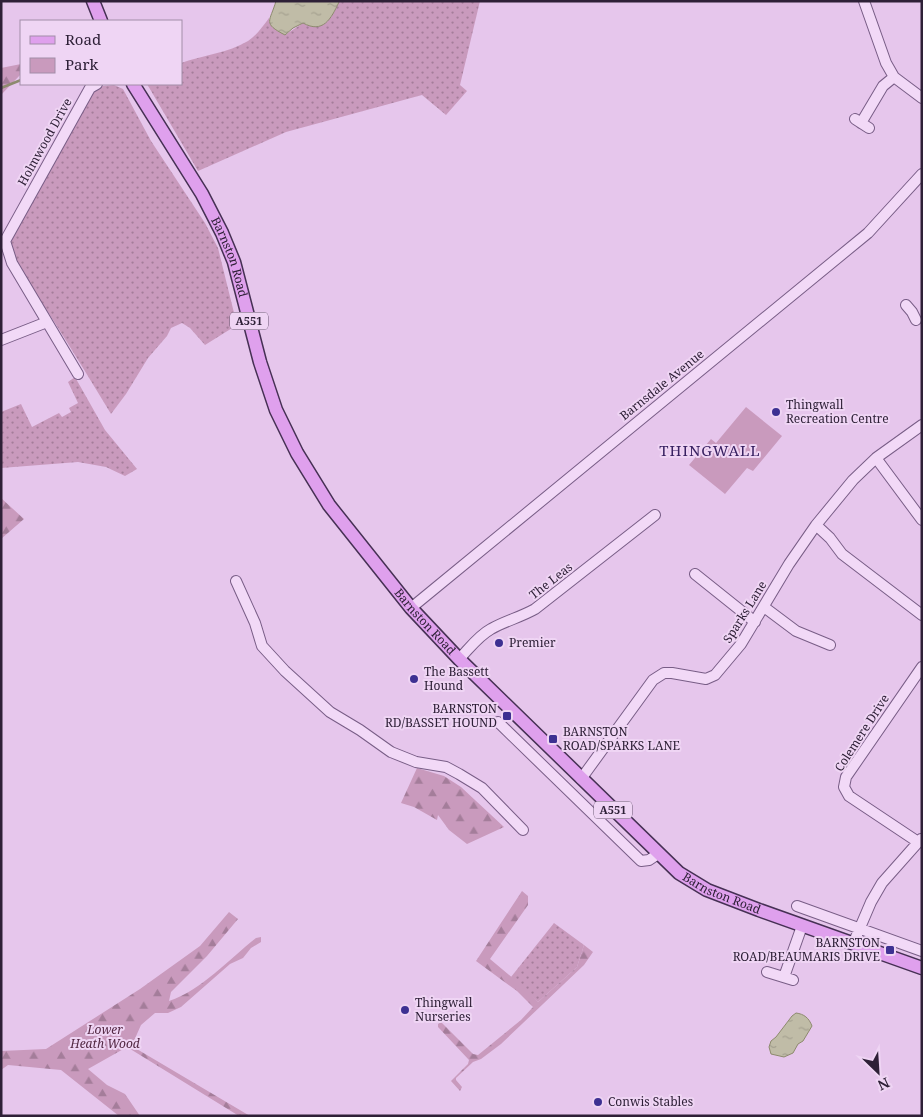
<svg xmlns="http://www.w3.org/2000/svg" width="923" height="1117" font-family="'Noto Serif',serif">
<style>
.grass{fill:url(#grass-dots)}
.forest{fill:url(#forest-firs)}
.park{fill:#c99abd}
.water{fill:url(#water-ripples);stroke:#8d8a6e}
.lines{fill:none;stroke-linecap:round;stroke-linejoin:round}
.stream{stroke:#8d8a6e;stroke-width:2.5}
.minor-casing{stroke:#785d86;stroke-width:12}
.major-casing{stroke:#463054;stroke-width:15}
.minor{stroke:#f2d9f7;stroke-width:10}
.major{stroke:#dfa0ed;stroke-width:12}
.poi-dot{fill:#3d3092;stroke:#efd5f4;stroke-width:2}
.labels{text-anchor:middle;stroke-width:4;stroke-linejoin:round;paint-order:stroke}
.shield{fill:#efd5f4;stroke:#685670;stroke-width:1}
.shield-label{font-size:11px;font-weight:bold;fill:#2e2037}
.street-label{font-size:12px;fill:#2e2037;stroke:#efd5f4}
.poi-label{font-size:12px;fill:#2e2037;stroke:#efd5f4;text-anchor:start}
.park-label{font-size:12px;font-style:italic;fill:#522742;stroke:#efd5f4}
.quarter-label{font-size:15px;letter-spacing:1px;fill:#382161;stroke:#efd5f4}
</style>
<defs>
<pattern id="grass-dots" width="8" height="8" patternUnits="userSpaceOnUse" patternTransform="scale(1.25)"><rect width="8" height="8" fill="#c99abd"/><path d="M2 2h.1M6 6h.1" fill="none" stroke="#a47d9a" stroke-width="1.8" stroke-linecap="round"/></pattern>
<pattern id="forest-firs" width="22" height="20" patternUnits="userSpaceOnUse" patternTransform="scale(1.25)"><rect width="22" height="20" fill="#c99abd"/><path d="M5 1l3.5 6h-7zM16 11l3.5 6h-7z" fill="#a47d9a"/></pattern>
<pattern id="water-ripples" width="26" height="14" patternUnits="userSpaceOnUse" patternTransform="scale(1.25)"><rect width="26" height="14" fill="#c0bca7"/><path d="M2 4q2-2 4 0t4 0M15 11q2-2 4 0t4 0" fill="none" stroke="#a5a190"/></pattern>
</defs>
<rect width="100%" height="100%" fill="#e6c6ec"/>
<path class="grass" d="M339,1h141l-20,84 7,6 -21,24 -24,-20 -136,37 -88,39 -51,-87h34v-21c22,-8 47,-10 67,-22 9,-6 15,-15 21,-23l1,6 15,11 18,-12c19,11 29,-4 36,-22z
M114,85l9,4 28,52 54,82 13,25 19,77 -32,20 -15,-17 -8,-5 -11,5 -4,8 -19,22 -22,36 -15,20c-19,-31 -38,-63 -58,-94 -14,-22 -37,-52 -43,-77l78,-151 15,-6z
M75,377l30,53 32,39 -12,7 -19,-9 -28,-5 -77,6v-56l20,-8 11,23 27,-14 3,4 9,-5 -2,-4 9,-5 -10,-21z
M554,923l30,22 -7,22 -39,35 -27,-25z"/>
<path class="forest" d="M21,64v10l-20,21v-27z
M1,498l23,21 -23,20z
M417,768l27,8 17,11 43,40 -37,17 -18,-14 -11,-15 -1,5 -23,-13 -13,-4z
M522,891l6,5v9l-38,54 36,30 12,13 39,-35 7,-22 9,7 -9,13 -83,79 -20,15 -8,3 -17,16v2l6,7 -2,4 -9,-10 17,-17 1,-4 -31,-33v-3l3,-2 32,32 5,1 43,-35 12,-13 -16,-16 -41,-30z
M229,912l9,7 -31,37 -36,36 -2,9c33,-11 60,-42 87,-63l5,-1v5l-10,6 -8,10 -13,6 -49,43 -13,6h-13l-14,12 -8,18 -3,2 120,71h-11l-112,-69 -39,22 19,16 18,9 15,22h-21l-58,-46 -53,-5 -7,5v-19l45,-2 94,-60 60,-43z"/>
<path class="park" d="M746,407l36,29 -29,35 -6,-3 -22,26 -36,-29 22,-26 5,4z"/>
<path class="water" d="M276,1h63v1c-8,17 -16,32 -36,21l-10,5 -8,7c-23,-12 -15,-13 -9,-34z
M796,1013c8,1 13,5 16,13l-9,15 -5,3 -5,9 -9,4 -13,-3 -2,-7 2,-6 5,-4 16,-21z"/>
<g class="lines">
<path class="stream" d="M1,88l20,-8"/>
<defs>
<path id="minor" d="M864,1l22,62 8,14 28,21
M855,119l14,9
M861,123l22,-37 11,-9
M906,305l6,7 4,8
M1,340l46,-18
M78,374l-66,-111 -7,-22 85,-153 7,-4
M876,458l46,62
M816,525l14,13 12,16 80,61
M695,574l60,48
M236,581l19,42 7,23 23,25 45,41 30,18 31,22 25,10 30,5 13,7 23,14 41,42
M764,607l32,24 34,14
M411,608l457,-375 54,-59
M459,659c10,-10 19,-23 32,-30 14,-8 30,-12 44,-20l120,-94
M498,722l143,139 8,-1 9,-6
M581,779l72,-99 11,-7h8l34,6 9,-4 26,-31 48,-80 27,-39 37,-45 23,-22 46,-33
M918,842l-69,-46 -5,-9 2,-10 76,-110
M797,906l125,45
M853,944l18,-42 11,-19 39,-44
M767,972l26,8
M784,977l18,-51"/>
<g id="major">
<path d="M93,1l8,20"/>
<path id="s1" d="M133,84l69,110 20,39 12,29 26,100 16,48 21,43 32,52 82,103 48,51 220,214 28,17 52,20 163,58"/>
</g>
</defs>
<use href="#minor" class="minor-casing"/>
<use href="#major" class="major-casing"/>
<use href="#minor" class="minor"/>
<use href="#major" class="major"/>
</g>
<g class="poi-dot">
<circle cx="776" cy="412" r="5"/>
<circle cx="499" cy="643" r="5"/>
<circle cx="414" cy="679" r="5"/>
<rect x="502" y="711" width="10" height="10" rx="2.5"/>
<rect x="548" y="734" width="10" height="10" rx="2.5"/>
<rect x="885" y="945" width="10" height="10" rx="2.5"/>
<circle cx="405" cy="1010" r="5"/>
<circle cx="598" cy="1102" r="5"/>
</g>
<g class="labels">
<g class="shield">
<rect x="230" y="312.5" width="38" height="17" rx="4"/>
<rect x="594" y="801.5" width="38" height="17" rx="4"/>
</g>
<g class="shield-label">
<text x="249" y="325">A551</text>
<text x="613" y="814">A551</text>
</g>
<g class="street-label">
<text transform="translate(45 142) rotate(-61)" y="4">Holmwood Drive</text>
<text dy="4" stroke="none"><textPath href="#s1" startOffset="199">Barnston Road</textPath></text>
<text transform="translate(662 385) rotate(-39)" y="4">Barnsdale Avenue</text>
<text transform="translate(551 581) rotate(-38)" y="4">The Leas</text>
<text transform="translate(745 612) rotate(-58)" y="4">Sparks Lane</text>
<text dy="4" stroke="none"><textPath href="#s1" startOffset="619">Barnston Road</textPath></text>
<text transform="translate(862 733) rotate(-57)" y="4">Colemere Drive</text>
<text dy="4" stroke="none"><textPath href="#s1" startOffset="1024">Barnston Road</textPath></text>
</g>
<g class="poi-label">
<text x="786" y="409">Thingwall<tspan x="786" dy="14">Recreation Centre</tspan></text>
<text x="509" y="647">Premier</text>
<text x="424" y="676">The Bassett<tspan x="424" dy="14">Hound</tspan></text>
<text x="497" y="713" text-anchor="end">BARNSTON<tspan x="497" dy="14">RD/BASSET HOUND</tspan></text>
<text x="563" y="736">BARNSTON<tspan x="563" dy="14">ROAD/SPARKS LANE</tspan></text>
<text x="880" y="947" text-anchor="end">BARNSTON<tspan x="880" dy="14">ROAD/BEAUMARIS DRIVE</tspan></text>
<text x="415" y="1007">Thingwall<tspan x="415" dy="14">Nurseries</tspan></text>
<text x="608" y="1106">Conwis Stables</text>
</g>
<g class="park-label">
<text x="105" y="1034">Lower<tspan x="105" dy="14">Heath Wood</tspan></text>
</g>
<g class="quarter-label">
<text x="710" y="456">THINGWALL</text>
</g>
</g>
<rect width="923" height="1117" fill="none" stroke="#2e2037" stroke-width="5"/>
<rect x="20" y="20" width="162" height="65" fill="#efd5f4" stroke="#a28da8"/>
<rect x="30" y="36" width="25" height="8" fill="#dfa0ed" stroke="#a28da8"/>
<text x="65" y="45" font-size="15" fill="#2e2037">Road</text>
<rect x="30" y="58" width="25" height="15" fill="#c99abd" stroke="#a28da8"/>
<text x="65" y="70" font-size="15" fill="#2e2037">Park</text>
<g transform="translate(878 1072) rotate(155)" stroke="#efd5f4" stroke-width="4" paint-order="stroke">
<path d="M0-4L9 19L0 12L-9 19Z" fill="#2e2037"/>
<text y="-8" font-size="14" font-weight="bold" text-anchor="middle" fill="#2e2037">N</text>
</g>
</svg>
